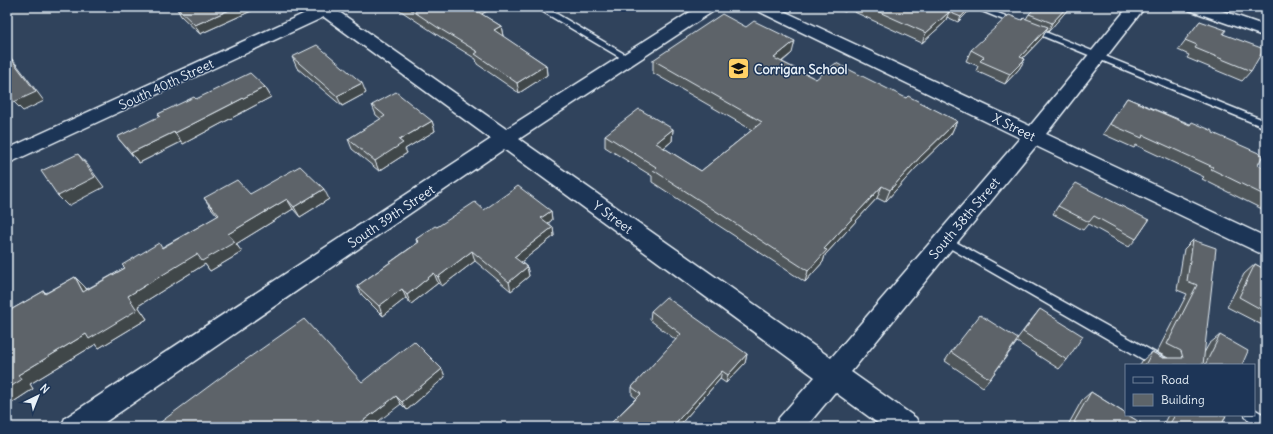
<svg xmlns="http://www.w3.org/2000/svg" width="1273" height="434" font-family="Delius,sans-serif">
<style>
.lines{fill:none;stroke-linecap:round;stroke-linejoin:round}
.lane-casing{stroke:#e8f1f8;stroke-width:3}
.street-casing{stroke:#e8f1f8;stroke-width:3}
.lane{fill:#1d3557;fill-rule:evenodd}
.street{fill:#1d3557;fill-rule:evenodd}
.wall{fill:#50565a;stroke:#e8f1f8}
.shaded-wall{fill:#41464a;stroke:#e8f1f8}
.building{fill:#5d6469;stroke:#e8f1f8}
.labels{text-anchor:middle;stroke-width:3;stroke-linejoin:round;paint-order:stroke}
.poi-label{font-size:13px;font-weight:bold;fill:#e8f1f8;stroke:#1d3557;text-anchor:start}
.street-label{font-size:13px;fill:#e8f1f8;stroke:#1d3557}
</style>
<rect width="100%" height="100%" fill="#30435c"/>
<filter id="ink" filterUnits="userSpaceOnUse"><feTurbulence type="fractalNoise" baseFrequency=".025" numOctaves="2"/><feDisplacementMap in="SourceGraphic" scale="8" xChannelSelector="R" yChannelSelector="G"/><feConvolveMatrix kernelMatrix="1 2 1 2 8 2 1 2 1" color-interpolation-filters="sRGB"/></filter>
<g filter="url(#ink)">
<g class="lines">
<defs>
<path id="lane" d="M535,7h10l88,52 -4,3 -3,-1z
M972,7h11l283,114v7z
M945,236l225,125 1,4h-18l-212,-122 -2,-3 2,-3z
M1254,409l12,7v11c-8,0 -18,-4 -21,-12h9z"/>
<path id="street" d="M313,7h19l174,122 192,-122h19l-2,3 -196,129 312,219 189,-220 -264,-128 -2,-3h21l255,119 98,-119h17l-99,127 220,103v19l-230,-110 -185,226 65,46 4,9h-37l-48,-35 -29,35h-31l4,-9 36,-41 -311,-228 -406,278h-37l4,-9 426,-279 -167,-122 -317,147v-15l307,-140z
M1187,7h24l55,19v11l-77,-27z"/>
</defs>
<use href="#lane" class="lane-casing"/>
<use href="#street" class="street-casing"/>
<use href="#lane" class="lane"/>
<use href="#street" class="street"/>
</g>
<path class="wall" d="M176,7h84l-60,27 -19,-18z
M395,7h100l-14,7 20,12 2,10h-1l44,29 1,10 -28,18 -42,-29 -1,-5 -37,-23z
M834,7h102l3,1 1,-1h32v1l-14,14 -11,-5 -2,5 -23,21 -74,-34 -3,3z
M1070,7l-22,25 -2,-1 -4,7 -19,20 2,1 -6,10 -14,15 -29,-13 2,-5 -12,-5 5,-11 51,-30 4,-1 3,-5z
M1200,21l23,13 28,37 -9,10 -55,-23 2,-3 -11,-5z
M792,53l-10,9 34,17 90,19 51,23 -6,13 -36,35 -30,33 -8,-4 -52,57 -2,7 -18,20 -153,-100v-6l-47,-29v-12l68,-6 -1,12 -8,7 37,23 51,-41 -99,-57v-13z
M292,57l74,36 -24,13 -45,-38z
M265,87l6,10 -88,47 -2,-2 -42,21 -22,-26 43,-20 -2,-3 38,-15z
M1127,98l63,26 23,9 45,32 8,4v42l-64,-32 2,-2 -68,-32 -2,3 -31,-14z
M372,105l60,16 3,10 -30,18 2,4 -28,18 -27,-22 -4,-10 33,-20 -5,-4z
M250,194l79,5 -29,18 -7,-8 -57,35 6,8 -32,19 -5,-7 -67,42 9,13 -48,29 -3,-4 -66,40 3,5 -26,17v-94l37,-21 2,2 29,-16 12,12 131,-73 -7,-8 -7,-10z
M1058,206l91,14 -13,19 -7,8 -41,-23 -5,6 -30,-16z
M484,210l67,1 1,9 -4,3 5,4 1,9 -33,26 6,5 2,9 -18,15 -36,-30 -33,25 -4,-3 -27,21 -5,-6 -23,18 -21,-21 -5,-9 60,-43 -1,-4 21,-12z
M1193,240l11,113 5,-9 11,-9 22,30h-102l2,-4 10,-9 11,6h5l-11,-6 30,-58 -10,-4 7,-41z
M1255,264l11,6v55l-2,1 -37,-19 17,-33z
M1040,309l27,51 -8,9 -42,-27 -27,37 -7,8 -38,-26 6,-9 66,-13 15,-20z
M651,311l96,43 -2,9 -19,20 -6,-4 -42,48h-67v-4l25,-25 -4,-3v-8l44,-47 -26,-20z
M442,369l3,8 -38,33 -6,-6 -39,-22z
M1091,392l56,35h-80l15,-27z
M1168,415h58l-5,12h-59z"/>
<path class="shaded-wall" d="M236,7h24l-60,27 -5,-9z
M474,7h21l-21,11 -2,-10z
M846,7h3l-1,2 -3,3z
M970,7h2v1l-14,14 3,-5z
M1067,7h3l-22,25 4,-9z
M949,12l-4,10 -23,21 4,-10z
M501,26l2,10 -7,4 -2,-10z
M1048,27l-6,11 -28,29 6,-10z
M795,41l-3,12 -21,17 3,-12z
M9,56l8,9 27,36 -21,10 -9,-9z
M1025,59l-6,10 -14,15 5,-10z
M546,65l1,10 -28,18 -2,-10z
M362,83l4,10 -24,13 -5,-10z
M265,87l6,10 -88,47 -8,-11z
M432,121l3,10 -30,18 2,4 -28,18 -4,-10 24,-21z
M957,121l-6,13 -36,35 -30,33 5,-12 30,-33z
M673,129l-1,12 -17,14 1,-12z
M174,132l7,10 -42,21 -8,-10z
M78,154l9,10 17,23 -36,19 -10,-10z
M882,186l-5,12 -52,57 -2,7 -18,20 3,-11 16,-22z
M324,189l5,10 -29,18 -6,-10z
M287,199l6,10 -57,35 6,8 -32,19 -5,-7 -67,42 9,13 -48,29 -3,-4 -66,40 3,5 -26,17v-17l11,-14 68,-41 42,-38 100,-62z
M551,211l1,9 -9,7 -2,-9z
M553,227l1,9 -38,30 -2,-9z
M472,251l3,10 -33,25 -4,-9z
M527,267l2,9 -18,15 -2,-9z
M434,273l4,10 -27,21 -4,-9z
M75,277l10,10 8,14 -10,-9z
M402,289l4,9 -23,18 -4,-10z
M747,354l-2,9 -19,20 2,-8z
M442,369l3,8 -38,33 -5,-8z
M722,371l-2,8 -42,48h-6z
M396,396l5,8 -30,23h-16z
M318,420l6,7h-14z"/>
<path class="building" d="M176,7h60l-41,18z
M407,7h67l-2,1 29,18 -7,4 52,35 -29,18 -42,-29 3,-2 -41,-25z
M868,7h68l13,5 -23,21z
M940,7h30l-9,10 -22,-9z
M1036,7h31l-15,16 -23,-9z
M722,14l24,13 8,-6 41,20 -21,17 42,21 20,-16 70,35 2,-2 49,25 -37,36 -30,33 -8,-4 -58,63 3,1 -19,21 -155,-101 3,-3 -51,-32 34,-26 34,20 -17,14 45,28 61,-49 -109,-62z
M1009,15l13,5 2,-2 24,9 -28,30 5,2 -15,15 -30,-13 4,-4 -13,-7z
M1200,21l26,9 -3,4 41,15 -13,22 -56,-23 2,-3 -12,-5z
M317,45l45,38 -25,13 -45,-39z
M9,56l27,36 -22,10 -7,-10v-35z
M250,73l15,14 -90,46 -1,-1 -43,21 -14,-16 43,-21 -2,-2 36,-17 2,2z
M396,92l36,29 -33,19 4,3 -28,18 -27,-22 37,-23 -13,-11z
M1127,98l63,27 2,-3 21,9v2l50,22 -5,10 8,4v27l-55,-27 2,-2 -70,-32 -1,3 -32,-14z
M78,154l17,23 -37,19 -17,-25z
M300,166l24,23 -30,18 -7,-8 -59,35 7,8 -33,19 -5,-7 -69,42 9,14 -48,29 -3,-5 -68,41 3,5 -14,9v-77l37,-21 1,3 30,-17 8,15 42,-24 -3,-3 37,-22 3,5 57,-33 -15,-17 33,-18 13,14z
M1076,183l73,37 -13,19 -42,-23 -5,6 -31,-16z
M518,186l33,25 -10,7 12,9 -39,30 13,10 -18,15 -37,-31 -34,26 -4,-4 -27,22 -5,-6 -23,17 -22,-20 62,-44 -3,-3 19,-13 2,1 38,-25 9,8z
M1193,240l23,8 -13,117h-58l7,-13 11,6h20l-2,-7 -14,-7 30,-59 -10,-4z
M1255,264l11,6v42l-27,-15z
M666,297l81,57 -19,21 -6,-4 -50,56h-57l-4,-4 30,-29 -9,-7 49,-53 -30,-23z
M1040,309l43,27 -16,24 -44,-28z
M980,315l38,24 -28,40 -39,-27z
M304,319l58,63 52,-41 28,28 -40,33 -6,-6 -41,31h-32l-5,-7 -8,7h-156l66,-49z
M1220,335l28,16 -6,14h-37z
M1091,392l35,22v1h2l19,12h-65l-8,-5z
M1175,415h51l-5,12h-53z"/>
</g>
<defs>
<symbol id="school-square" viewBox="-11 -11 22 22"><rect x="-9" y="-9" width="18" height="18" rx="4" fill="#ffd166" stroke="#1d3557"/><path d="M0-5L7-2L0 1L-7-2ZM-4 1L0 2.5L4 1V4Q0 6-4 4Z" fill="#111"/></symbol>
</defs>
<g fill-rule="evenodd">
<use href="#school-square" x="726" y="56" width="25" height="25"/>
</g>
<g class="labels">
<g class="poi-label">
<text x="754" y="74">Corrigan School</text>
</g>
<g class="street-label">
<text transform="translate(166 84) rotate(-25)" y="5">South 40th Street</text>
<text transform="translate(1014 127) rotate(26)" y="5">X Street</text>
<text transform="translate(391 216) rotate(-34)" y="5">South 39th Street</text>
<text transform="translate(613 217) rotate(36)" y="5">Y Street</text>
<text transform="translate(964 218) rotate(-50)" y="5">South 38th Street</text>
</g>
</g>
<rect width="1273" height="434" fill="none" stroke="#1d3557" stroke-width="24"/>
<rect x="12" y="12" width="1249" height="410" fill="none" stroke="#e8f1f8" stroke-width="1.5" filter="url(#ink)"/>
<rect x="1125" y="364" width="130" height="52" fill="#1d3557" stroke="#6e8097"/>
<rect x="1133" y="377" width="20" height="6" fill="#1d3557" stroke="#6e8097"/>
<text x="1161" y="384" font-size="12" fill="#e8f1f8">Road</text>
<rect x="1133" y="394" width="20" height="12" fill="#5d6469" stroke="#6e8097"/>
<text x="1161" y="404" font-size="12" fill="#e8f1f8">Building</text>
<g transform="translate(38 396) rotate(43)" stroke="#1d3557" stroke-width="3" paint-order="stroke">
<path d="M0-3L7 15L0 10L-7 15Z" fill="#e8f1f8"/>
<text y="-6" font-size="11" font-weight="bold" text-anchor="middle" fill="#e8f1f8">N</text>
</g>
</svg>
